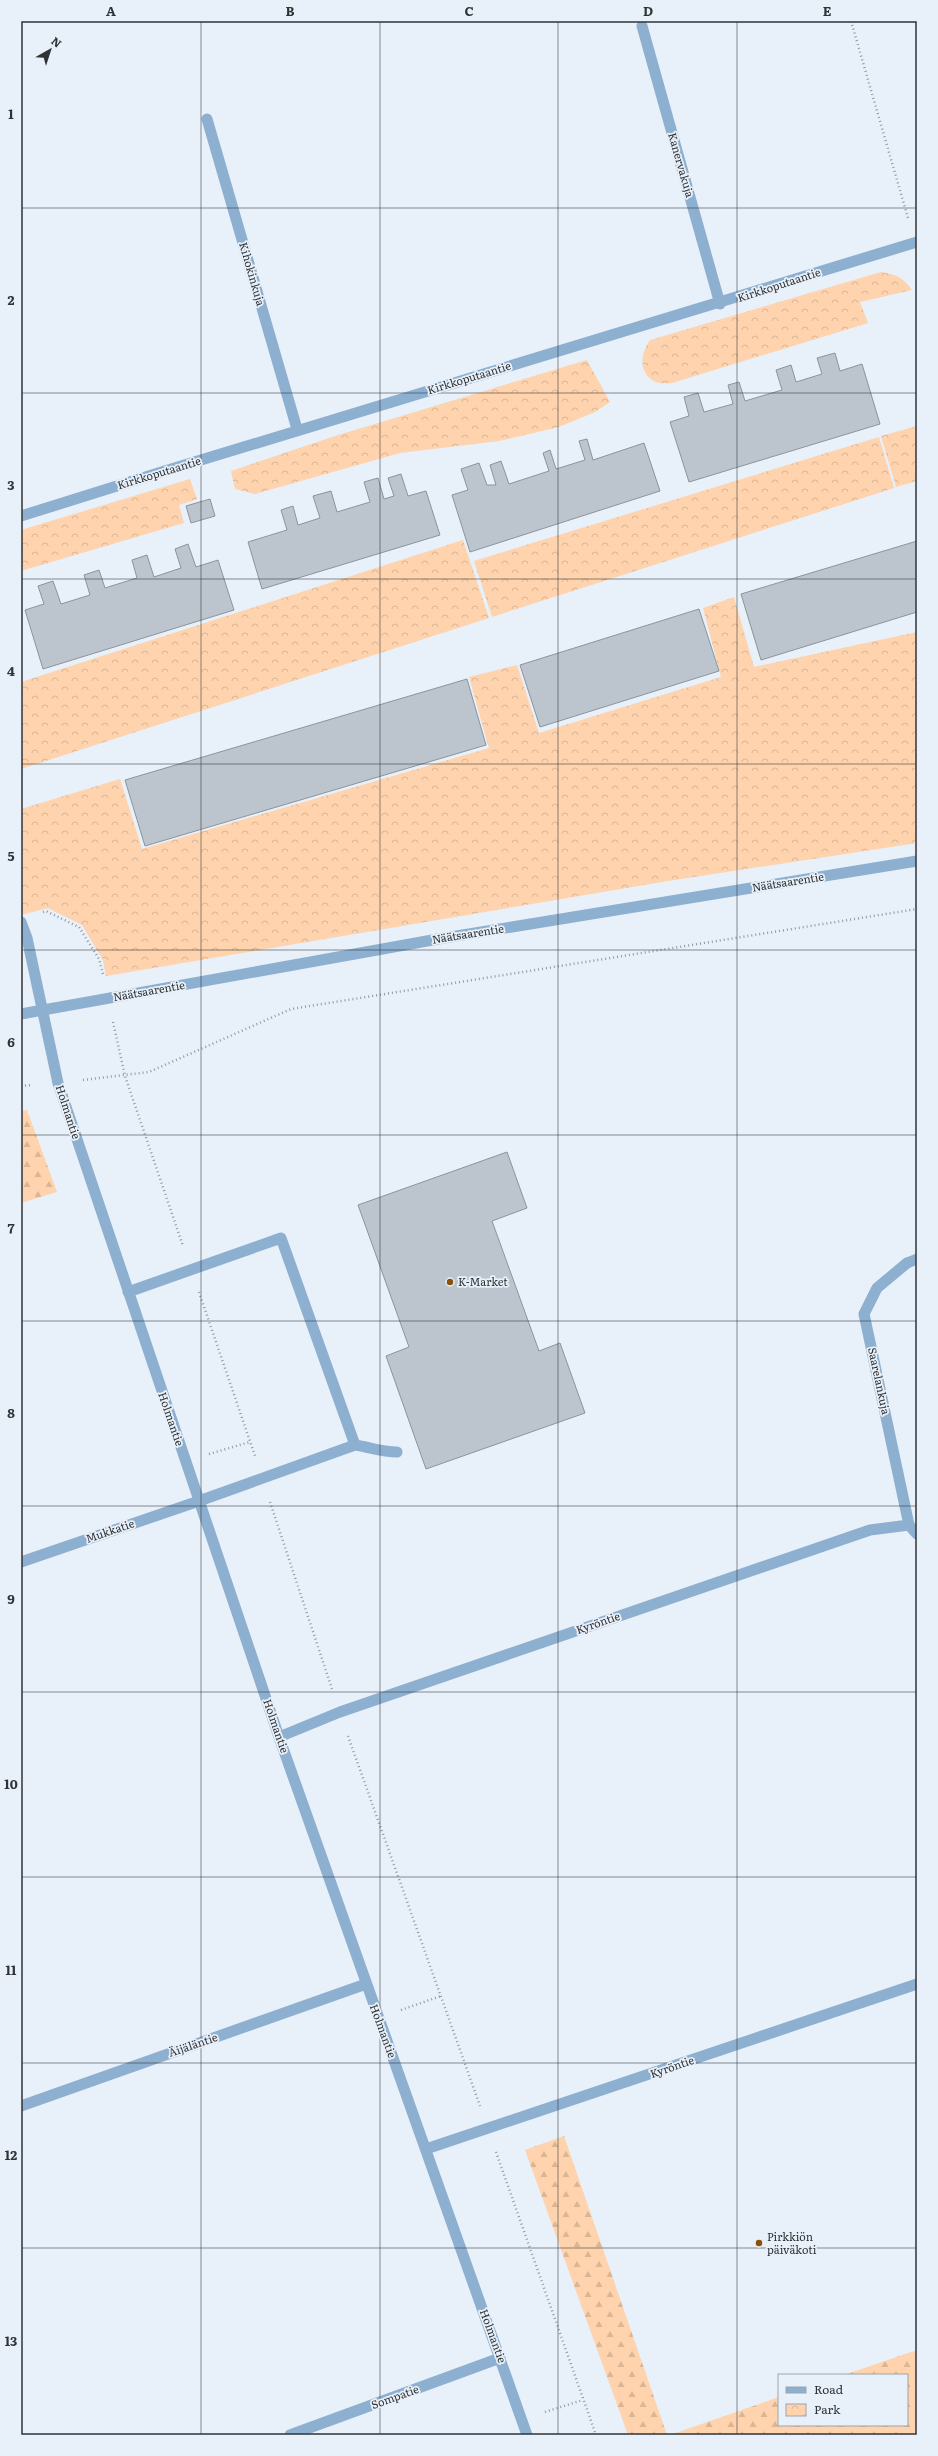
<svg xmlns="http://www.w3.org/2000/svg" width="938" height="2456" font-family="Literata,serif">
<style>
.forest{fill:url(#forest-firs)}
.park{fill:url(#park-crowns)}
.building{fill:#bcc5cd;stroke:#8c939b}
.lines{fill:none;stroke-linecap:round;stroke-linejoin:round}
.path{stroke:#93999f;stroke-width:2.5;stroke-dasharray:1 3;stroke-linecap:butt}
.service{stroke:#8dafd0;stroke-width:11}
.minor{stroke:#8dafd0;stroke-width:11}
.tertiary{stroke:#8dafd0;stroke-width:11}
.grid{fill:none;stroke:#303336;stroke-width:1;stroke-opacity:0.55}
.poi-dot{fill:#8b510a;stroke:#e8f0f9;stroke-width:1.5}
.labels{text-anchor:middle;stroke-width:3.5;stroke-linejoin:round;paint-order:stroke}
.street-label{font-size:11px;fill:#303336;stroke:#e8f0f9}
.poi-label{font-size:11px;fill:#303336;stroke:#e8f0f9;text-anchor:start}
.neatline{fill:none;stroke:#303336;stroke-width:1.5}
.grid-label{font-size:13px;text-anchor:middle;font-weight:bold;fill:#303336}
</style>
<defs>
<pattern id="forest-firs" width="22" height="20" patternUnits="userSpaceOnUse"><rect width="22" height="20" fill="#fed3ad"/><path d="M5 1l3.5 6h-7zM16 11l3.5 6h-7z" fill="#dab695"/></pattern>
<pattern id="park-crowns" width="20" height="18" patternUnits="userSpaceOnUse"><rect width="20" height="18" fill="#fed3ad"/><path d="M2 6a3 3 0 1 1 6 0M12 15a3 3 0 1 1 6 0" fill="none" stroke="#dab695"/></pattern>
</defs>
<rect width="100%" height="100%" fill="#e8f0f9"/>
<path class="forest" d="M27,1110l30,82 -36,11v-92z
M564,2136l103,299h-39l-103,-285z
M917,2350v85h-247l109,-38v28h128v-50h-63z"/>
<path class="park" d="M881,272c16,3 22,5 31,18l-52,12 8,21 -196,60c-5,0 -12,1 -16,-1 -18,-8 -16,-28 -6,-42z
M587,360l23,42 -15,10 -36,15 -60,14 -99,12 -145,41 -20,-5 -4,-18 104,-35z
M917,426v55l-21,6 -15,-51z
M879,437l15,51 -402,129 -18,-56z
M190,479l7,20 -18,6 5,18 -163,48v-41z
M463,540l26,78 -468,151v-87z
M734,597l20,70 163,-35v211l-249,38 -562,95 -3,-16 -21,-35 -34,-17 -27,7v-106l99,-30 22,70 347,-101 -20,-71 48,-12 22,68 182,-56 -18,-69z"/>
<path class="building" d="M835,353l5,18 22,-7 18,60 -191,58 -19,-60 19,-6 -5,-19 14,-4 6,19 29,-8 -5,-19 11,-3 6,19 37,-11 -6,-20 15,-5 5,17 26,-8 -5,-16z
M587,439l6,21 51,-17 16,48 -190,61 -18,-57 16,-5 -7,-21 18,-6 8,22h9l-6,-20 11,-4 8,23 40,-13 -6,-18 7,-3 6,19 29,-9 -6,-19z
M401,474l7,22 18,-5 14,44 -178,54 -14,-47 39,-12 -6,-20 12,-4 5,19 22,-7 -7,-22 18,-5 6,21 33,-10 -6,-20 14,-4 6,21 10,-3 -6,-18z
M210,499l5,17 -24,7 -5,-17z
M917,541v71l-156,48 -20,-66z
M188,544l8,23 22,-7 16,50 -191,59 -18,-59 19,-6 -6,-18 15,-5 8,23 29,-9 -6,-20 15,-5 6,18 32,-10 -5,-18 15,-5 7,22 27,-9 -6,-19z
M699,609l20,62 -179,56 -20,-62z
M467,679l19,66 -341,101 -20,-66z
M507,1152l20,56 -35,13 47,130 21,-8 25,70 -159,56 -40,-113 23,-9 -51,-142z"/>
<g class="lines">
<path class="path" d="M851,21l57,197
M43,912l3,-1 33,16 20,32 4,15
M113,1022l12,54 58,170
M83,1080l66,-8 142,-63 626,-100
M21,1086l12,-1
M199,1292l56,164
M209,1454l41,-12
M270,1502l62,187
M348,1736l132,370
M401,2010l40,-14
M496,2152l100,283
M545,2412l38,-12"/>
<path class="service" d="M907,1263l10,-4
M128,1292l153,-54 74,207 -156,56
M355,1445c14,2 27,7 42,7"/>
<path class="minor" d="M642,26l78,278
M207,119l90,310
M21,516c298,-94 598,-182 896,-274
M21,922l6,16 31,145 221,654 248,698
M907,1263l-30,25 -13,26 45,211
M21,1562l178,-61
M279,1737l61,-25 530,-182 39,-5 8,9
M21,2106l345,-122
M426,2149l491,-165
M290,2435l210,-77"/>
<path class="tertiary" d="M21,1014l417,-75 479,-78"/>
</g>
<path class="grid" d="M201,21v2414M380,21v2414M558,21v2414M737,21v2414M21,208h896M21,393h896M21,579h896M21,764h896M21,950h896M21,1135h896M21,1321h896M21,1506h896M21,1692h896M21,1877h896M21,2063h896M21,2248h896"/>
<g class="poi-dot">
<circle cx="450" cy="1282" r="4"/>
<circle cx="759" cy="2243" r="4"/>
</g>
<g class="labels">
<g class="street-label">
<text transform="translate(681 165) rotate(74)" y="4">Kanervakuja</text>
<text transform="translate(252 274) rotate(74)" y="4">Kihokinkuja</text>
<text transform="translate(779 285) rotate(-18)" y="4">Kirkkoputaantie</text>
<text transform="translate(469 378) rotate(-17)" y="4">Kirkkoputaantie</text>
<text transform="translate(159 473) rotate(-17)" y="4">Kirkkoputaantie</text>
<text transform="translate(788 882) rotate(-9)" y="4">Näätsaarentie</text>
<text transform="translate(468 934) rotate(-9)" y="4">Näätsaarentie</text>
<text transform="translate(149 991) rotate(-10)" y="4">Näätsaarentie</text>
<text transform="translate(68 1112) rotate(72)" y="4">Holmantie</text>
<text transform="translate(879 1381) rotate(78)" y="4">Saarelankuja</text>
<text transform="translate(171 1419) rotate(71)" y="4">Holmantie</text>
<text transform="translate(110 1531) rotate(-19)" y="4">Mukkatie</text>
<text transform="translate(598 1623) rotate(-19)" y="4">Kyröntie</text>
<text transform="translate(276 1726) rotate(71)" y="4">Holmantie</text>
<text transform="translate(383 2031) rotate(70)" y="4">Holmantie</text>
<text transform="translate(193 2045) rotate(-19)" y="4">Äijäläntie</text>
<text transform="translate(672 2067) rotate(-19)" y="4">Kyröntie</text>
<text transform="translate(493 2336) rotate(70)" y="4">Holmantie</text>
<text transform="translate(395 2397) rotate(-20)" y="4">Sompatie</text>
</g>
<g class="poi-label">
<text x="458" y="1286">K-Market</text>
<text x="767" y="2241">Pirkkiön<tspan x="767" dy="13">päiväkoti</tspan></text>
</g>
</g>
<rect width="938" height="2456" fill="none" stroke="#e8f0f9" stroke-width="44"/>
<rect x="778" y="2374" width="130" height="52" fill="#e8f0f9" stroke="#9ea4ab"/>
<rect x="786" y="2387" width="20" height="6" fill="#8dafd0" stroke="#9ea4ab"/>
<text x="814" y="2394" font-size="12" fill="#303336">Road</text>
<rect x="786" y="2404" width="20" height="12" fill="url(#park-crowns)" stroke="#9ea4ab"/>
<text x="814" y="2414" font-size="12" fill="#303336">Park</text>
<g transform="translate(50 50) rotate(39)" stroke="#e8f0f9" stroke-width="3" paint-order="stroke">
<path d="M0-3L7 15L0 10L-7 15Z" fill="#303336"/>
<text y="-6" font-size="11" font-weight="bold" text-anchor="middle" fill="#303336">N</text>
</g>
<rect x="22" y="22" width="894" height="2412" class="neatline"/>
<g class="grid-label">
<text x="111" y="16">A</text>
<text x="290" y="16">B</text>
<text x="469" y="16">C</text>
<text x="648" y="16">D</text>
<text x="827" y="16">E</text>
<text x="11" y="119">1</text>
<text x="11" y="305">2</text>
<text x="11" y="490">3</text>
<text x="11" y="676">4</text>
<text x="11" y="861">5</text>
<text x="11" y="1047">6</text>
<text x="11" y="1233">7</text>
<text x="11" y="1418">8</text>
<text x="11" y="1604">9</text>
<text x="11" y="1789">10</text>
<text x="11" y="1975">11</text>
<text x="11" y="2160">12</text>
<text x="11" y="2346">13</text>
</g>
</svg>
